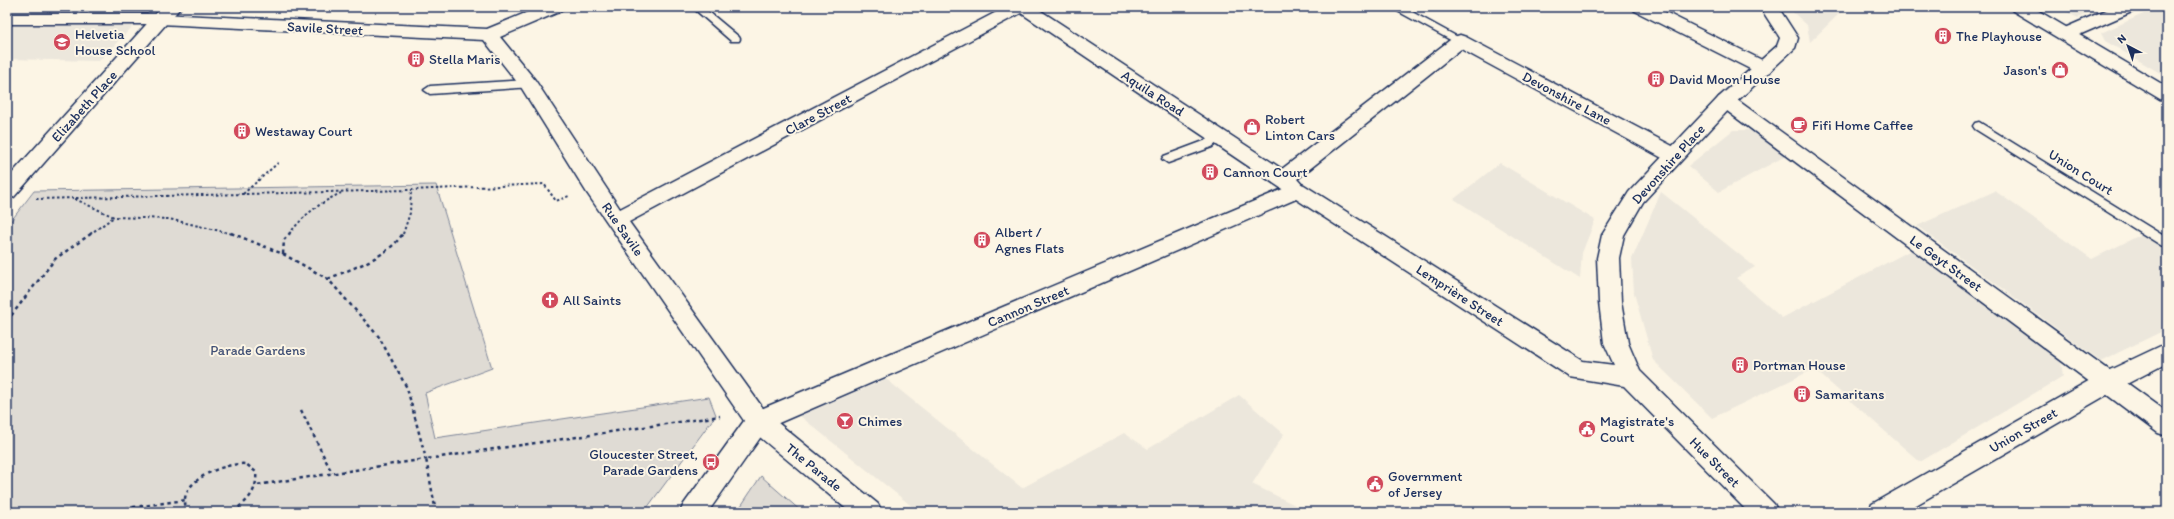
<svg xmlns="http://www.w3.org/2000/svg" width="2174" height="519" font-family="Itim,sans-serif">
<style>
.built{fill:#ece7dc}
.green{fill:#dfdbd4;stroke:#7d8599}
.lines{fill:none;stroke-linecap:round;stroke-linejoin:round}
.lane-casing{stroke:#1b2f5e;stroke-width:3}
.street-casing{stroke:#1b2f5e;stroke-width:3}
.secondary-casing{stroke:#1b2f5e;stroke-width:3}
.primary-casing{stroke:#1b2f5e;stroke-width:3}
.path-far1{stroke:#1b2f5e;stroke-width:2;stroke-dasharray:2.5 2.5;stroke-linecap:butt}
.path{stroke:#1b2f5e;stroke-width:2.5;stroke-dasharray:3.5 3.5;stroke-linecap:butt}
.lane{fill:#fcf5e5;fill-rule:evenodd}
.street{fill:#fcf5e5;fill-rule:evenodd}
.secondary{fill:#fcf5e5;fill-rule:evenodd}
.primary{fill:#fcf5e5;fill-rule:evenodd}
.labels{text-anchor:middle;stroke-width:4;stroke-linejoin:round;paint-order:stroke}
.street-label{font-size:14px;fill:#1b2f5e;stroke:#fcf5e5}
.poi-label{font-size:14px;fill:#1b2f5e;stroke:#fcf5e5;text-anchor:start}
.park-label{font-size:14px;fill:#425176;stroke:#fcf5e5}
</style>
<rect width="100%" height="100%" fill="#fcf5e5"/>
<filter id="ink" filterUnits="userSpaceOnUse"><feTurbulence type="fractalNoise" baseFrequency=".025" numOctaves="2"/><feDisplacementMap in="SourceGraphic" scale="8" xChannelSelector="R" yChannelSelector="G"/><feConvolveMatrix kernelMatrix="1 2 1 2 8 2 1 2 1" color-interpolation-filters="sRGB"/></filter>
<g filter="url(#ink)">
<path class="built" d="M1787,7h63l-8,4 -32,31 -3,-17z
M2057,7h22l11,5 -12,6z
M2159,7h8v70l-62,-36 -4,-8z
M7,25h127l-35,36 -92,-2z
M1733,130h17l13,4 26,20 -70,38 -31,-26z
M1500,163l95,57 -13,33 -2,26 -126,-80z
M1995,191l97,68 50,-25 25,15v80l-66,32 -184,-135z
M1661,192l94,75 -19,11 46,40 133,-70 145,108 3,20 -143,86 -106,-93 -102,49 -59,-58 -19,-67 -2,-34z
M886,379l136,109 102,-55 24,16 91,-54 45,39 -32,50 43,21 -4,7h-372l-119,-96z"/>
<path class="green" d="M436,185l56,183 -67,25 10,45 274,-41 7,18 -72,97h-637v-286l27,-35z
M761,476l41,36h-65z"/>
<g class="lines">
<defs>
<path id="lane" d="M692,7h11l36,30 1,2 -1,2h-8z
M1390,7h13l62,34 -5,3 -4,-1z
M528,80l6,4 -2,3 -102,7 -6,-4 6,-4z
M1979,122l188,116v11l-192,-120 -2,-3 2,-3z
M1219,132l6,4 -13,11 -44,16 -6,-4 2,-3 40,-15z"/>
<path id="street" d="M540,7h24l-3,4 -61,26 35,43 85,129 386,-202h29l247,162 172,-132 6,-2 6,2 214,113 3,5 -3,5 -7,2 -7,-2 -205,-111 -164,130 8,9 -3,5 -7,2 -7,-2 -267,-180 -392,209 138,192 111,90 4,8h-32l-101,-84 -162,-235 -66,-106 -37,-47 -324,-16h-153v-10h153l327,15z
M1632,7h23l115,57 2,4 -2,4 -7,2 -7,-2 -121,-61z
M2113,7h24l-3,4 -62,27 -6,1 -6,-1 -3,-4 3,-4z
M1726,95l7,2 434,315v24l-9,-3 -439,-328 -3,-4 3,-4z"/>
<path id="secondary" d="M1760,7h18l20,31 -3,10 -62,57 -90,97 -19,33 -5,23 2,44 7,41 12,28 134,133 4,8h-30l-124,-126 -54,-9 -274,-178 -529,229 -59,84h-28l4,-8 65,-90 548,-231 7,2 279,176 31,4 -10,-22 -5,-41 -2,-44 5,-23 27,-43 90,-95 58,-51 3,-8z
M2010,7h22l135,80v14l-7,-2 -147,-88z
M2167,343v20l-50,26 -213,123h-36l4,-8 227,-129z"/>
<path id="primary" d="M162,7h19l-167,190 -7,2v-20z"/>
</defs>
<use href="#lane" class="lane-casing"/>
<use href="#street" class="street-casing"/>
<use href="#secondary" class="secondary-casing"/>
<use href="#primary" class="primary-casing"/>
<path class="path-far1" d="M243,194l36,-32
M36,199l375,-9 133,-6 12,17 13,-5
M75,199l39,18 55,2 64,15
M90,234l24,-17
M289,234c16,-20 29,-30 52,-41
M403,234l7,-21 1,-23"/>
<path class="path" d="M231,233l52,21 45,25 51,58 28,51 19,71 -169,26
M283,254l1,-14 6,-7
M328,279c24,-11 61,-22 75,-46
M7,321l48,-62 37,-26
M301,410l31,63
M98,512l88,-12
M189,512c-1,-2 -4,-6 -4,-9 -3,-24 42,-41 61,-39l10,8c2,19 -9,31 -25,40
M436,512l-10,-53 294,-43"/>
<use href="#lane" class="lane"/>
<use href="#street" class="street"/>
<use href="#secondary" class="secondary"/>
<use href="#primary" class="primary"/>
</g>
</g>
<defs>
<symbol id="building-disc" viewBox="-11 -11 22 22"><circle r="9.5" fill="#d1495b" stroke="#fcf5e5"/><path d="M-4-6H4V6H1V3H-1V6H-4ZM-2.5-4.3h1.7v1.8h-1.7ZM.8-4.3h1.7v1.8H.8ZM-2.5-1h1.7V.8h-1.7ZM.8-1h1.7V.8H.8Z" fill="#fff"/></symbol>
<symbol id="school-disc" viewBox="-11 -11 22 22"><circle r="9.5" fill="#d1495b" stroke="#fcf5e5"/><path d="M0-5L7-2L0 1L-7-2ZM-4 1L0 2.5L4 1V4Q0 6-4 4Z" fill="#fff"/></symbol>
<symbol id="shop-disc" viewBox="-11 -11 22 22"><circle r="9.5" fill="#d1495b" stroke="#fcf5e5"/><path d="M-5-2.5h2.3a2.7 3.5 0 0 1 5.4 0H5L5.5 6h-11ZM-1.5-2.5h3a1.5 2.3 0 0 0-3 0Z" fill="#fff"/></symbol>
<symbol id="cafe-disc" viewBox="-11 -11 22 22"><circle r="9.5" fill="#d1495b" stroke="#fcf5e5"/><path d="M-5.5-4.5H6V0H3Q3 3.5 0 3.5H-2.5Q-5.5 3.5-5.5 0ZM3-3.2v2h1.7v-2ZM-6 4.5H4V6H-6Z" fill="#fff"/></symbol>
<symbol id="church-disc" viewBox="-11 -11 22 22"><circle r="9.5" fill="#d1495b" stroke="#fcf5e5"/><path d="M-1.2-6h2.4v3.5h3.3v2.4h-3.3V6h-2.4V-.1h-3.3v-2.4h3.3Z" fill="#fff"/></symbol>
<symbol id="bar-disc" viewBox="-11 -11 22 22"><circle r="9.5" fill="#d1495b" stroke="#fcf5e5"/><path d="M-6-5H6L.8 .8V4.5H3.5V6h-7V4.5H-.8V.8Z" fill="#fff"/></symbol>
<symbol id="civic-disc" viewBox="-11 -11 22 22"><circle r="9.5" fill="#d1495b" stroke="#fcf5e5"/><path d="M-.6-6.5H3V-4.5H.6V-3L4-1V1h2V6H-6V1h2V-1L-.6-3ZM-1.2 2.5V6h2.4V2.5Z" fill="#fff"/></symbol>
<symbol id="bus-disc" viewBox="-11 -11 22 22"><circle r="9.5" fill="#d1495b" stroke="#fcf5e5"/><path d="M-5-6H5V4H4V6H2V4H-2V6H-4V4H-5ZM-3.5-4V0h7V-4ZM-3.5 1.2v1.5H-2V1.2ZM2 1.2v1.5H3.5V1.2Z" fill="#fff"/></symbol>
</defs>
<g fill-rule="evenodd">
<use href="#building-disc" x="1933" y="26" width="20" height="20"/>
<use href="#school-disc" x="52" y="32" width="20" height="20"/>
<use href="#building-disc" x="406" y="49" width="20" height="20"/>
<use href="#shop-disc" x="2050" y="60" width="20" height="20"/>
<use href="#building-disc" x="1646" y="69" width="20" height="20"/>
<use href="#cafe-disc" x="1789" y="115" width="20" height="20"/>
<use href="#shop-disc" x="1242" y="117" width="20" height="20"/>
<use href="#building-disc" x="232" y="121" width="20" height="20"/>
<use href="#building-disc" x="1200" y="162" width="20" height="20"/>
<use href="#building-disc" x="972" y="230" width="20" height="20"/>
<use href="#church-disc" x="540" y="290" width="20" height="20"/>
<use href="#building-disc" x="1730" y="355" width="20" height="20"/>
<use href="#building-disc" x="1792" y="384" width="20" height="20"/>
<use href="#bar-disc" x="835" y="411" width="20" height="20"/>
<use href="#civic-disc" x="1577" y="419" width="20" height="20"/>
<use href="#bus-disc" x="701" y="452" width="20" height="20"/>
<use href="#civic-disc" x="1365" y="474" width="20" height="20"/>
</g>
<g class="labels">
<g class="street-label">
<text transform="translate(325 28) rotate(3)" y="5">Savile Street</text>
<text transform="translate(1153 93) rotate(33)" y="5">Aquila Road</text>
<text transform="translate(1567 98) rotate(28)" y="5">Devonshire Lane</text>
<text transform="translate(84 106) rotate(-48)" y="5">Elizabeth Place</text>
<text transform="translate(818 114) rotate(-28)" y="5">Clare Street</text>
<text transform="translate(1668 164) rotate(-48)" y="5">Devonshire Place</text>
<text transform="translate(2081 172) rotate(32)" y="5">Union Court</text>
<text transform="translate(623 229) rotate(55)" y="5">Rue Savile</text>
<text transform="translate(1946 263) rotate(36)" y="5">Le Geyt Street</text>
<text transform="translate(1460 295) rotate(33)" y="5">Lemprière Street</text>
<text transform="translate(1028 306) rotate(-23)" y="5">Cannon Street</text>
<text transform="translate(2023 430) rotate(-30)" y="5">Union Street</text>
<text transform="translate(1715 462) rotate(45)" y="5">Hue Street</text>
<text transform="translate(814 467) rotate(39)" y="5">The Parade</text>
</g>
<g class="poi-label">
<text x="75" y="39">Helvetia<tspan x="75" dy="16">House School</tspan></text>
<text x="1956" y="41">The Playhouse</text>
<text x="429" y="64">Stella Maris</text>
<text x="2047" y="75" text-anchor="end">Jason's</text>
<text x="1669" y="84">David Moon House</text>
<text x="1265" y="124">Robert<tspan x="1265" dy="16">Linton Cars</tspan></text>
<text x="1812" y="130">Fifi Home Caffee</text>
<text x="255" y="136">Westaway Court</text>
<text x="1223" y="177">Cannon Court</text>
<text x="995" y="237">Albert /<tspan x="995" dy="16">Agnes Flats</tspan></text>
<text x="563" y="305">All Saints</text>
<text x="1753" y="370">Portman House</text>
<text x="1815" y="399">Samaritans</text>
<text x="858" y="426">Chimes</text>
<text x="1600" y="426">Magistrate's<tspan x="1600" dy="16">Court</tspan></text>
<text x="698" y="459" text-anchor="end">Gloucester Street,<tspan x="698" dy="16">Parade Gardens</tspan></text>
<text x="1388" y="481">Government<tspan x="1388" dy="16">of Jersey</tspan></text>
</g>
<g class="park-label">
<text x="258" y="355">Parade Gardens</text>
</g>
</g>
<rect width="2174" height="519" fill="none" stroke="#fcf5e5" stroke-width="24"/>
<rect x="12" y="12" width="2150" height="495" fill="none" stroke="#1b2f5e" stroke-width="1.5" filter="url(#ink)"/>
<g transform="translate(2128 46) rotate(319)" stroke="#fcf5e5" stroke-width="3" paint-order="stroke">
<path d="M0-3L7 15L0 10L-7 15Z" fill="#1b2f5e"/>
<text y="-6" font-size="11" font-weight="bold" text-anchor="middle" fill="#1b2f5e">N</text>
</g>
</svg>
